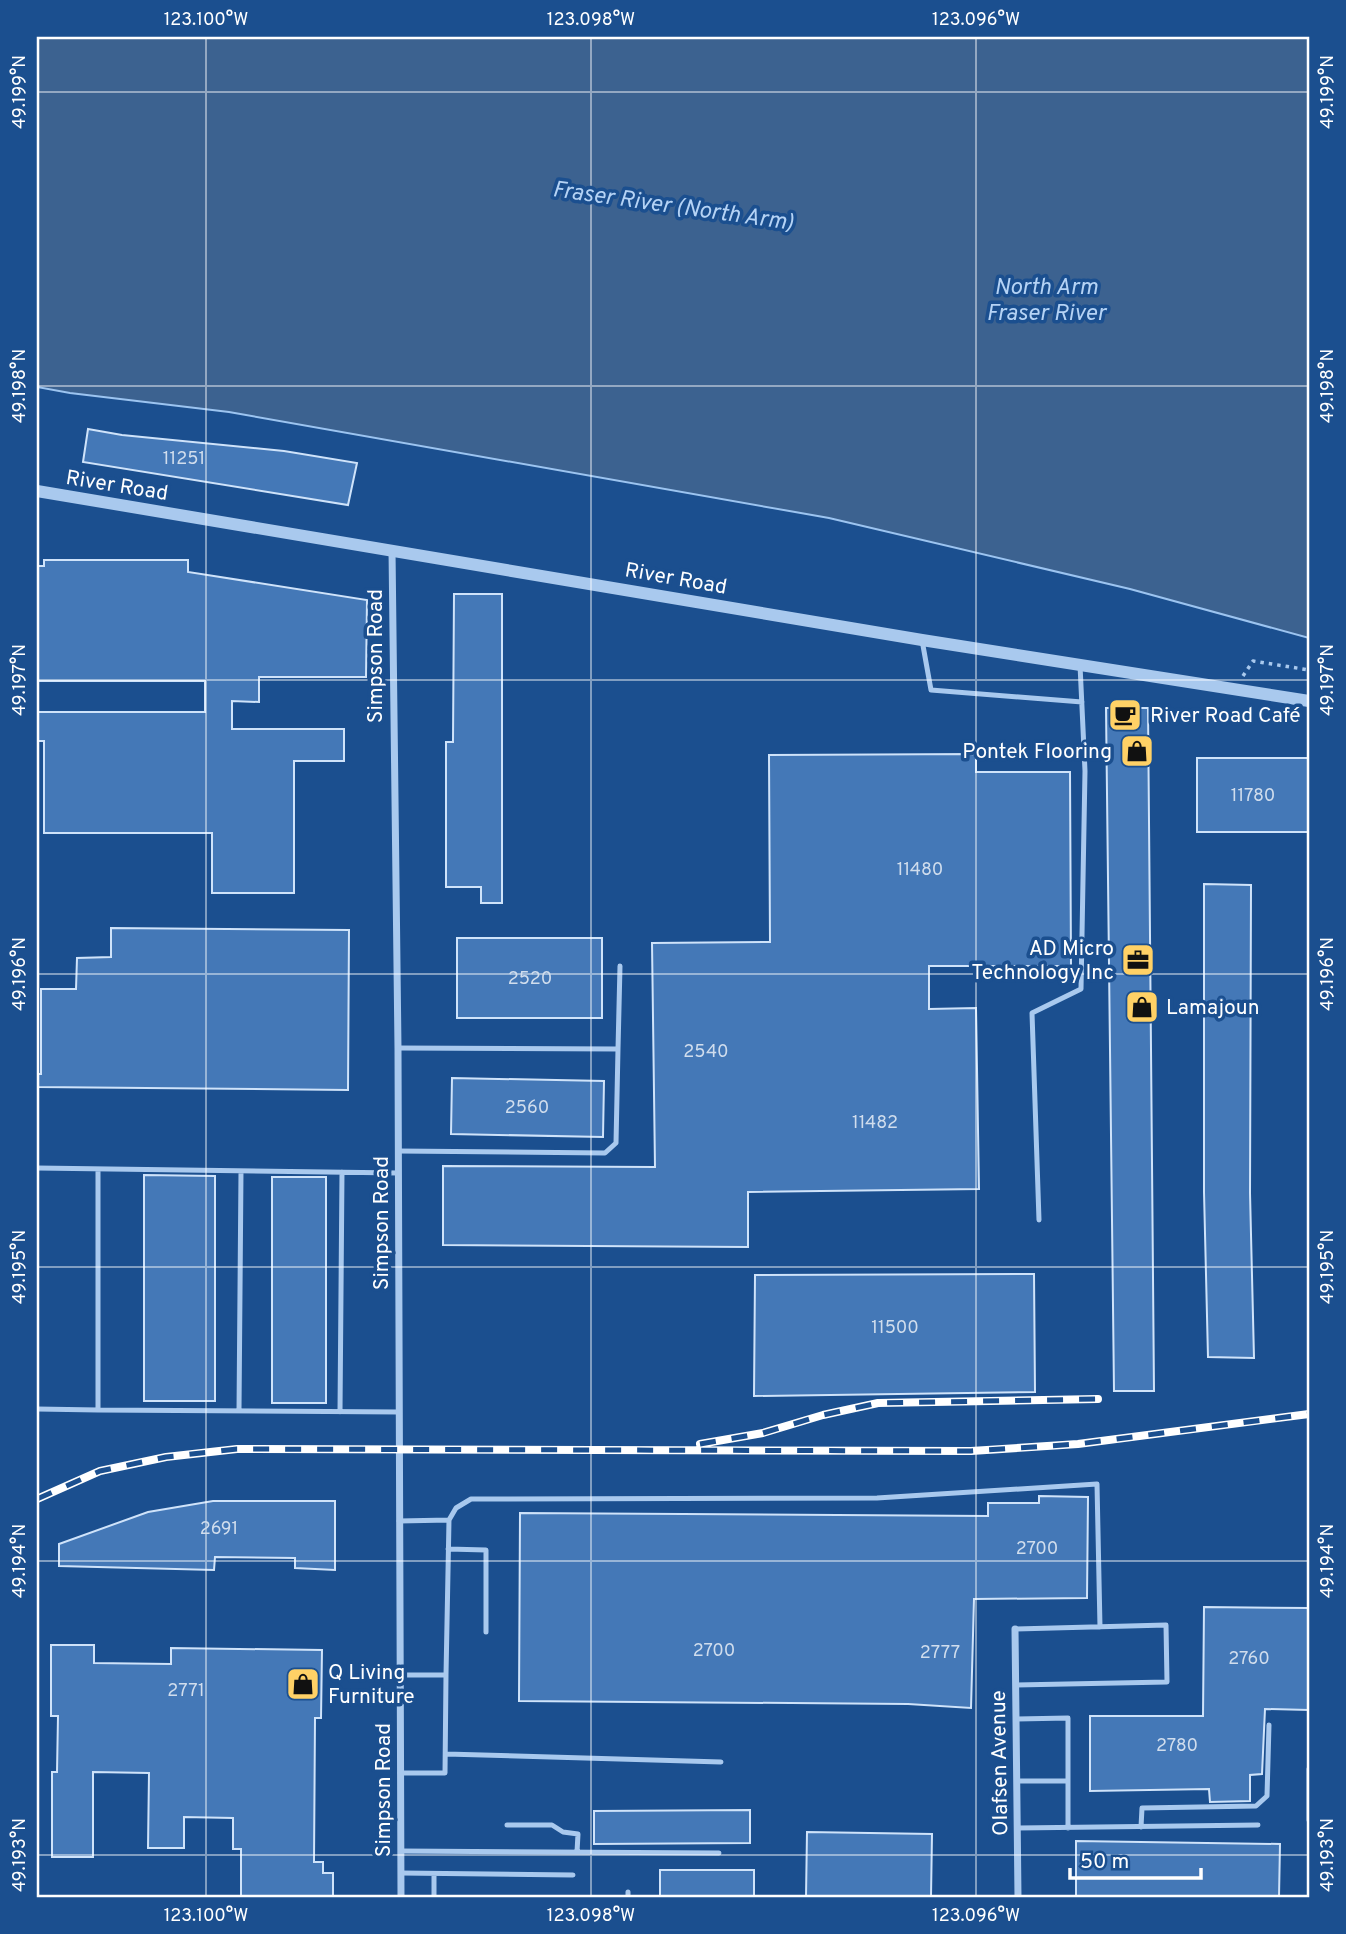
<svg xmlns="http://www.w3.org/2000/svg" width="1346" height="1934" font-family="Overpass,sans-serif">
<style>
.water{fill:#3c6290;stroke:#9cc4f0;stroke-width:2}
.building{fill:#4478b7;stroke:#cfe3fa;stroke-width:2}
.lines{fill:none;stroke-linecap:round;stroke-linejoin:round}
.path{stroke:#a9c9ee;stroke-width:3.5;stroke-dasharray:3.5 5;stroke-linecap:butt}
.service{stroke:#a9c9ee;stroke-width:5}
.minor{stroke:#a9c9ee;stroke-width:7}
.tertiary{stroke:#a9c9ee;stroke-width:12}
.rail-casing{stroke:#fff;stroke-width:8}
.rail{stroke:#1b4f8f;stroke-width:5;stroke-dasharray:16;stroke-linecap:butt}
.ticks{fill:none;stroke:#fff;stroke-width:2;stroke-opacity:0.45}
.labels{text-anchor:middle;stroke-width:7;stroke-linejoin:round;paint-order:stroke}
.number-label{font-size:18px;fill:#d0dded}
.street-label{font-size:21px;fill:#fff;stroke:#1b4f8f}
.poi-label{font-size:21px;fill:#fff;stroke:#1b4f8f;text-anchor:start}
.water-label{font-size:23px;font-style:italic;fill:#b5d3f5;stroke:#1b4f8f}
.neatline{fill:none;stroke:#fff;stroke-width:2.5}
.ticks-label{font-size:18px;text-anchor:middle;fill:#fff}
</style>
<rect width="100%" height="100%" fill="#1b4f8f"/>
<path class="water" d="M37,37h1272v601l-179,-49 -301,-71 -600,-106 -159,-19 -33,-6z"/>
<path class="building" d="M88,429l34,6 162,16 73,12 -9,42 -265,-43z
M44,560h144v12l179,28 -1,77h-107v25l-27,-1v28h112v32h-50v132h-82v-60h-168v-92h-7v-29h168v-31h-168v-115h7z
M454,594h48v309h-21v-16h-35v-145h7z
M1106,708h42l6,683h-40z
M976,754v18h94l1,194h-142v43l47,-1 3,181 -231,3v55l-305,-2v-79l212,1 -3,-224 118,-1 -1,-187z
M1197,758h112v74h-112z
M1204,884l47,1 -1,308 4,165 -46,-1 -4,-165z
M111,928l238,2 -1,160 -311,-3v-13h4v-85h35l1,-31 34,-1z
M457,938h145v80h-145z
M452,1078l152,3 -1,56 -152,-3z
M144,1175l71,1v225h-71z
M272,1177h54v226h-54z
M1034,1274l1,118 -281,4 1,-121z
M1039,1496l49,1 -1,101 -113,1 -3,109 -63,-4 -389,-3 1,-188 468,3v-13h51z
M213,1501h122v69l-40,-2v-10l-80,-1 -1,13 -155,-4v-22l89,-32z
M1204,1607l105,1v102l-44,-1 -3,65 -12,1v26l-40,1 -1,-13 -119,2v-75h113z
M51,1645h43v18l77,1v-16l151,2 -1,68h-6l-1,144h9v11h10v24h-92v-48h-8v-31l-49,-1v31h-36l1,-75 -56,-1v85h-41v-85h5l1,-56h-7z
M750,1810v33l-156,1v-33z
M807,1832l125,2 -1,63h-125z
M1076,1841l204,3 -1,53h-203z
M660,1870h94v27h-94z"/>
<g class="lines">
<path class="path" d="M1243,676l10,-15 56,9"/>
<path class="service" d="M922,640l9,50 151,12
M398,1048l220,1 2,-83
M398,1151l207,2 11,-10 2,-94
M37,1168l361,5
M98,1170v240l301,2
M1039,1220l-7,-207 49,-24 4,-218 -5,-106
M37,1409l61,1
M239,1411l2,-240
M340,1412l2,-240
M399,1521l50,-1 7,-12 15,-9 406,-1 220,-14 3,143
M448,1549l38,1v82
M1015,1629l151,-4 1,57 -151,3
M400,1675h46l3,-155
M1017,1719l51,-1v110
M446,1754l275,8
M1309,1769v51
M400,1773h45l1,-98
M1017,1781h51
M507,1825h45l11,7 15,2 -1,18
M1141,1827l1,-19 114,-2 11,-10 2,-71
M1018,1828l240,-3
M401,1851l318,2
M401,1873l172,2
M628,1892v5
M434,1897v-23"/>
<path class="minor" d="M392,550l6,498 3,849
M1015,1629l3,268"/>
<path class="tertiary" d="M37,491l885,149 387,61"/>
<defs>
<path id="rail" d="M700,1444l63,-11 60,-18 55,-12 220,-4
M37,1499l63,-28 66,-14 71,-8 734,2 107,-7 231,-30"/>
</defs>
<use href="#rail" class="rail-casing"/>
<use href="#rail" class="rail"/>
</g>
<path class="ticks" d="M206,37v1860M591,37v1860M976,37v1860M37,92h1272M37,386h1272M37,680h1272M37,974h1272M37,1267h1272M37,1561h1272M37,1855h1272"/>
<defs>
<symbol id="cafe-square" viewBox="-11 -11 22 22"><rect x="-9" y="-9" width="18" height="18" rx="4" fill="#ffd166" stroke="#1b4f8f"/><path d="M-5.5-4.5H6V0H3Q3 3.5 0 3.5H-2.5Q-5.5 3.5-5.5 0ZM3-3.2v2h1.7v-2ZM-6 4.5H4V6H-6Z" fill="#111"/></symbol>
<symbol id="shop-square" viewBox="-11 -11 22 22"><rect x="-9" y="-9" width="18" height="18" rx="4" fill="#ffd166" stroke="#1b4f8f"/><path d="M-5-2.5h2.3a2.7 3.5 0 0 1 5.4 0H5L5.5 6h-11ZM-1.5-2.5h3a1.5 2.3 0 0 0-3 0Z" fill="#111"/></symbol>
<symbol id="office-square" viewBox="-11 -11 22 22"><rect x="-9" y="-9" width="18" height="18" rx="4" fill="#ffd166" stroke="#1b4f8f"/><path d="M-6-3h4V-5.5h4V-3h4V5H-6ZM-1-4.5V-3h2v-1.5ZM-6 0V1H6V0Z" fill="#111"/></symbol>
</defs>
<g fill-rule="evenodd">
<use href="#cafe-square" x="1106" y="696" width="38" height="38"/>
<use href="#shop-square" x="1118" y="732" width="38" height="38"/>
<use href="#office-square" x="1119" y="941" width="38" height="38"/>
<use href="#shop-square" x="1123" y="988" width="38" height="38"/>
<use href="#shop-square" x="284" y="1665" width="38" height="38"/>
</g>
<g class="labels">
<g class="number-label">
<text x="184" y="464">11251</text>
<text x="1253" y="801">11780</text>
<text x="920" y="875">11480</text>
<text x="530" y="984">2520</text>
<text x="706" y="1057">2540</text>
<text x="527" y="1113">2560</text>
<text x="875" y="1128">11482</text>
<text x="895" y="1333">11500</text>
<text x="219" y="1534">2691</text>
<text x="1037" y="1554">2700</text>
<text x="714" y="1656">2700</text>
<text x="940" y="1658">2777</text>
<text x="1249" y="1664">2760</text>
<text x="186" y="1696">2771</text>
<text x="1177" y="1751">2780</text>
</g>
<g class="street-label">
<text transform="translate(117 485) rotate(9)" y="7">River Road</text>
<text transform="translate(676 578) rotate(10)" y="7">River Road</text>
<text transform="translate(375 656) rotate(-90)" y="7">Simpson Road</text>
<text transform="translate(381 1223) rotate(-90)" y="7">Simpson Road</text>
<text transform="translate(999 1763) rotate(-91)" y="7">Olafsen Avenue</text>
<text transform="translate(383 1790) rotate(-90)" y="7">Simpson Road</text>
</g>
<g class="poi-label">
<text x="1150" y="722">River Road Café</text>
<text x="1112" y="758" text-anchor="end">Pontek Flooring</text>
<text x="1114" y="955" text-anchor="end">AD Micro<tspan x="1114" dy="24">Technology Inc</tspan></text>
<text x="1166" y="1014">Lamajoun</text>
<text x="328" y="1679">Q Living<tspan x="328" dy="24">Furniture</tspan></text>
</g>
<g class="water-label">
<text transform="translate(673 205) rotate(8)" y="8">Fraser River (North Arm)</text>
<text x="1046" y="294">North Arm<tspan x="1046" dy="26">Fraser River</tspan></text>
</g>
</g>
<rect width="1346" height="1934" fill="none" stroke="#1b4f8f" stroke-width="77"/>
<path d="M1070 1868v10h131v-10" fill="none" stroke="#ffffff" stroke-width="3.5"/>
<text x="1080" y="1868" font-size="21" fill="#ffffff" stroke="#1b4f8f" stroke-width="5" paint-order="stroke">50 m</text>
<rect x="38" y="38" width="1270" height="1858" class="neatline"/>
<g class="ticks-label">
<text x="206" y="25">123.100°W</text>
<text x="591" y="25">123.098°W</text>
<text x="976" y="25">123.096°W</text>
<text transform="translate(19 92) rotate(-90)" y="6">49.199°N</text>
<text transform="translate(1327 92) rotate(-90)" y="6">49.199°N</text>
<text transform="translate(19 386) rotate(-90)" y="6">49.198°N</text>
<text transform="translate(1327 386) rotate(-90)" y="6">49.198°N</text>
<text transform="translate(19 680) rotate(-90)" y="6">49.197°N</text>
<text transform="translate(1327 680) rotate(-90)" y="6">49.197°N</text>
<text transform="translate(19 974) rotate(-90)" y="6">49.196°N</text>
<text transform="translate(1327 974) rotate(-90)" y="6">49.196°N</text>
<text transform="translate(19 1267) rotate(-90)" y="6">49.195°N</text>
<text transform="translate(1327 1267) rotate(-90)" y="6">49.195°N</text>
<text transform="translate(19 1561) rotate(-90)" y="6">49.194°N</text>
<text transform="translate(1327 1561) rotate(-90)" y="6">49.194°N</text>
<text transform="translate(19 1855) rotate(-90)" y="6">49.193°N</text>
<text transform="translate(1327 1855) rotate(-90)" y="6">49.193°N</text>
<text x="206" y="1921">123.100°W</text>
<text x="591" y="1921">123.098°W</text>
<text x="976" y="1921">123.096°W</text>
</g>
</svg>
